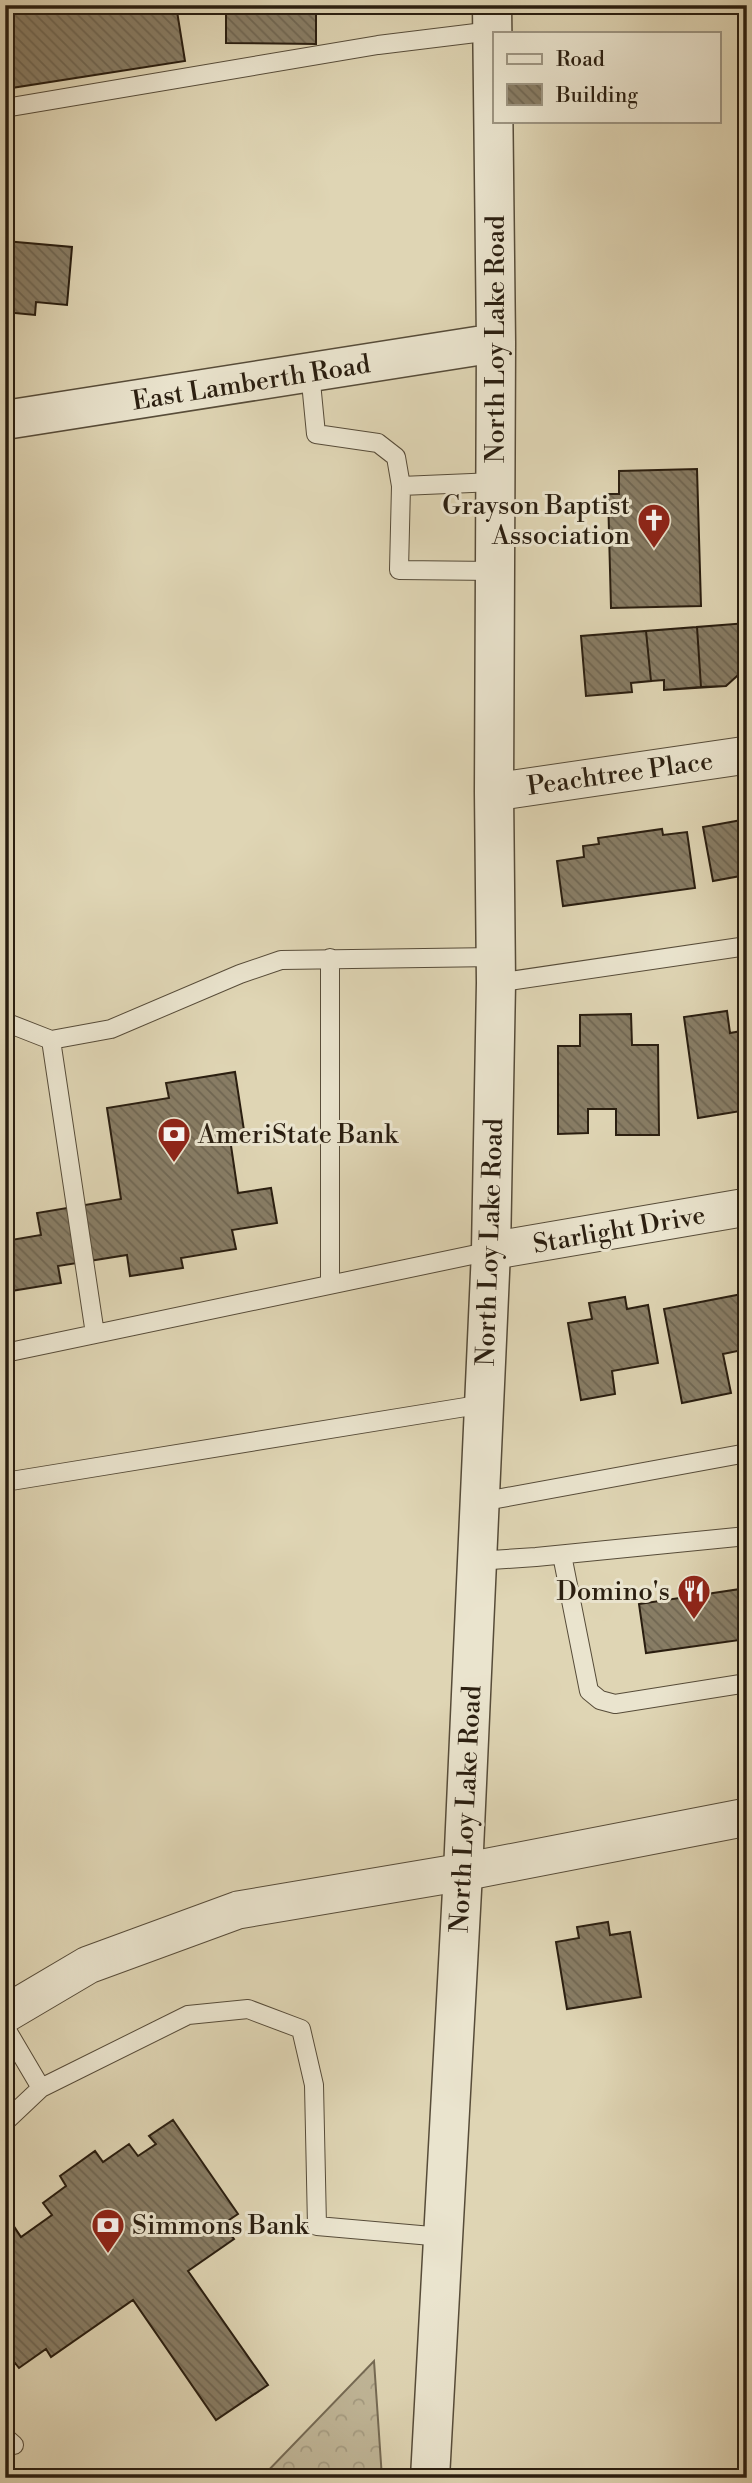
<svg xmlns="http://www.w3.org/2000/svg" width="752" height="2483" font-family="'Libre Bodoni',serif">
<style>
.forest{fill:url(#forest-crowns);stroke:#756a54;stroke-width:2}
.building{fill:url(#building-back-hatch);stroke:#2a1e10;stroke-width:2}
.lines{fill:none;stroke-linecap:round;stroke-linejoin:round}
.service-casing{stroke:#574c39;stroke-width:20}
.minor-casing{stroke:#574c39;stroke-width:39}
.tertiary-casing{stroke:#574c39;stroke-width:41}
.service{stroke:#eae4ce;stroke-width:18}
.minor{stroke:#eae4ce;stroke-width:37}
.tertiary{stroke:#eae4ce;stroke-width:38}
.labels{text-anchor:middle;stroke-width:6;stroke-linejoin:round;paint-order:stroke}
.street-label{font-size:26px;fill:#2a1e10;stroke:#eae4ce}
.poi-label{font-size:26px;fill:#2a1e10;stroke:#eae4ce;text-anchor:end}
</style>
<defs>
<pattern id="forest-crowns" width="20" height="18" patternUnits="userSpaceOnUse" patternTransform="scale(1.75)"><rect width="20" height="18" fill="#c0b698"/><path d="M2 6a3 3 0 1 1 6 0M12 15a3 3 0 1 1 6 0" fill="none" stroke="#a59c82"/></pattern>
<pattern id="building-back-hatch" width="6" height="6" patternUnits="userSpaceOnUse" patternTransform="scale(1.75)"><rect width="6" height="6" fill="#887d65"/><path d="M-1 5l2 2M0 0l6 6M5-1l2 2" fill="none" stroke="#6f6652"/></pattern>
</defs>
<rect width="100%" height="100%" fill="#dfd5b4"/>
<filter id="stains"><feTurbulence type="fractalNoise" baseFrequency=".00286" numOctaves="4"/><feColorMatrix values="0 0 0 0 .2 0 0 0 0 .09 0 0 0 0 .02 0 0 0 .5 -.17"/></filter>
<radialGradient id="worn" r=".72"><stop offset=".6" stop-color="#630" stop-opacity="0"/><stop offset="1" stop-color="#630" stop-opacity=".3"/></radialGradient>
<path class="forest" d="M374,2361l8,117h-121z"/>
<path class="building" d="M59,5h117l9,56 -180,28v-75z
M226,5h90v39l-90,-1z
M5,241l67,6 -5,58 -31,-3 -1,13 -30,-3z
M697,469l4,137 -90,2 -3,-114h11v-23z
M747,623v44l-21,19 -62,4v-10l-13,1 -20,2 1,9 -46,4 -5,-60z
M747,623v44l-21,19 -25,1 -4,-60z
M697,627l4,60 -37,3v-10l-13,1 -5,-50z
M646,631l5,50 -20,2 1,9 -46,4 -5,-60z
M747,819v61l-1,-5 -33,6 -10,-54z
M662,829l1,6 24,-3 8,56 -132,18 -6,-45 27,-4 -1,-11 16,-2 -1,-6z
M727,1011l3,22 17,-3v80l-49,8 -14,-101z
M631,1014l1,31h26l1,90h-43v-26h-28v24l-30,1v-88h22v-31z
M235,1072l10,65 -15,2 8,54 33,-5 6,35 -45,7 4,19 -55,9 2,10 -53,8 -3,-21 -69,11 3,17 -56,9v-51l36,-6 -4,-22 84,-14 -14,-91 62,-10 -3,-15z
M747,1293v56l-24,5 8,39 -49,10 -18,-94z
M625,1297l2,12 21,-4 10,58 -46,8 3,23 -34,6 -13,-77 24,-4 -3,-16z
M747,1588v51l-101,14 -7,-49z
M608,1922l2,13 20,-3 11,65 -74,12 -11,-67 23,-4 -2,-11z
M173,2120l65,94 -15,10 11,15 -46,32 80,114 -52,35 -83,-120 -82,57 -5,-8 -27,19 -4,-5 -10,7v-139l8,-6 8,12 31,-22 -9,-12 23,-17 -6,-10 35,-25 8,11 26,-18 9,12 18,-12 -7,-8z"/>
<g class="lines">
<defs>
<path id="service" d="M5,108l373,-63 114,-14
M310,372l6,62 62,9 18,14 5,29
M495,571l-96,-1 2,-84 94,-4
M330,958v326
M496,983l251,-37
M5,1022l46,18 60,-11 129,-55 41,-14 215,-3
M51,1040l44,294
M5,1353l486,-102
M5,1482l479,-78
M480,1502l267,-49
M562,1555l27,136 11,9 15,4 132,-21
M476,1561l60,-4 211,-21
M5,2027l36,61 -36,34
M41,2088l147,-73 60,-6 53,20 13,56 3,141 126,11
M5,2437l9,8"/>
<path id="minor" d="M494,792l253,-37
M491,1251l256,-44
M5,2014l83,-49 150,-55 225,-38 284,-55"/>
<path id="tertiary" d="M5,420l491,-77
M430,2478l33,-606 28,-621 5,-268 -2,-191 2,-449 -4,-338"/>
</defs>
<use href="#service" class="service-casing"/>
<use href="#minor" class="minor-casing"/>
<use href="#tertiary" class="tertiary-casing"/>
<use href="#service" class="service"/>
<use href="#minor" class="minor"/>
<use href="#tertiary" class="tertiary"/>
</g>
<defs>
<symbol id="church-pin" viewBox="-11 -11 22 30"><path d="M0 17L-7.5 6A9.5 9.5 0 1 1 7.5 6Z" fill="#8f2418" stroke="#eae4ce"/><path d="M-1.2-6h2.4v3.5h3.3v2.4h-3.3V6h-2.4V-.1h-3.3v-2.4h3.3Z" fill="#fff"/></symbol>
<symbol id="bank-pin" viewBox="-11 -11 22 30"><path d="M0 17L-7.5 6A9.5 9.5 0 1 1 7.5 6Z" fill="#8f2418" stroke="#eae4ce"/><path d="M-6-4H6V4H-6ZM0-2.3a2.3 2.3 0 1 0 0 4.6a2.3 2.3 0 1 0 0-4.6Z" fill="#fff"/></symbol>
<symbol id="restaurant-pin" viewBox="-11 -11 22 30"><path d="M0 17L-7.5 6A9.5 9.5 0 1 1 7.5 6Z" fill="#8f2418" stroke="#eae4ce"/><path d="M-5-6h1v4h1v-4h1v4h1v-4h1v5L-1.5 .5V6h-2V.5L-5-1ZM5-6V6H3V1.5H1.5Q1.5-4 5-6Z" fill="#fff"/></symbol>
</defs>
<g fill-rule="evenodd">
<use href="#church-pin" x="635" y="501" width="38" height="52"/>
<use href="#bank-pin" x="155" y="1115" width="38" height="52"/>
<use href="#restaurant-pin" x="675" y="1572" width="38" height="52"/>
<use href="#bank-pin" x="89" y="2206" width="38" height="52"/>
</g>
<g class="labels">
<g class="street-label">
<text transform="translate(495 339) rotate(-90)" y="9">North Loy Lake Road</text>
<text transform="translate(251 382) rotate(-9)" y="9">East Lamberth Road</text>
<text transform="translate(620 773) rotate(-8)" y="9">Peachtree Place</text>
<text transform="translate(619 1229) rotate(-10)" y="9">Starlight Drive</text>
<text transform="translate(489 1242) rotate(-88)" y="9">North Loy Lake Road</text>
<text transform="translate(465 1809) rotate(-87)" y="9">North Loy Lake Road</text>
</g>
<g class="poi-label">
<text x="630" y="514">Grayson Baptist<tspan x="630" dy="30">Association</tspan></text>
<text x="198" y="1143" text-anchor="start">AmeriState Bank</text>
<text x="670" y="1600">Domino's</text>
<text x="132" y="2234" text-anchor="start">Simmons Bank</text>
</g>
</g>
<rect width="752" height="2483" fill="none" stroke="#dfd5b4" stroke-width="28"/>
<rect x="7" y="7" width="738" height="2469" fill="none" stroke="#2a1e10" stroke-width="3.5"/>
<rect x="14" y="14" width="724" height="2455" fill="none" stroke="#2a1e10" stroke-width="2"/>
<rect x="493" y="32" width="228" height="91" fill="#eae4ce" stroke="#9d9582" stroke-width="2"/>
<rect x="507" y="54" width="35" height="10" fill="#eae4ce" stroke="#9d9582" stroke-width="2"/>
<text x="556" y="66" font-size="21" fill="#2a1e10">Road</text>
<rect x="507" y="84" width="35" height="21" fill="url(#building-back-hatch)" stroke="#9d9582" stroke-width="2"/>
<text x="556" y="102" font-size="21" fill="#2a1e10">Building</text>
<rect width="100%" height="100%" filter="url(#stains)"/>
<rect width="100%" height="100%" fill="url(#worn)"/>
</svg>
